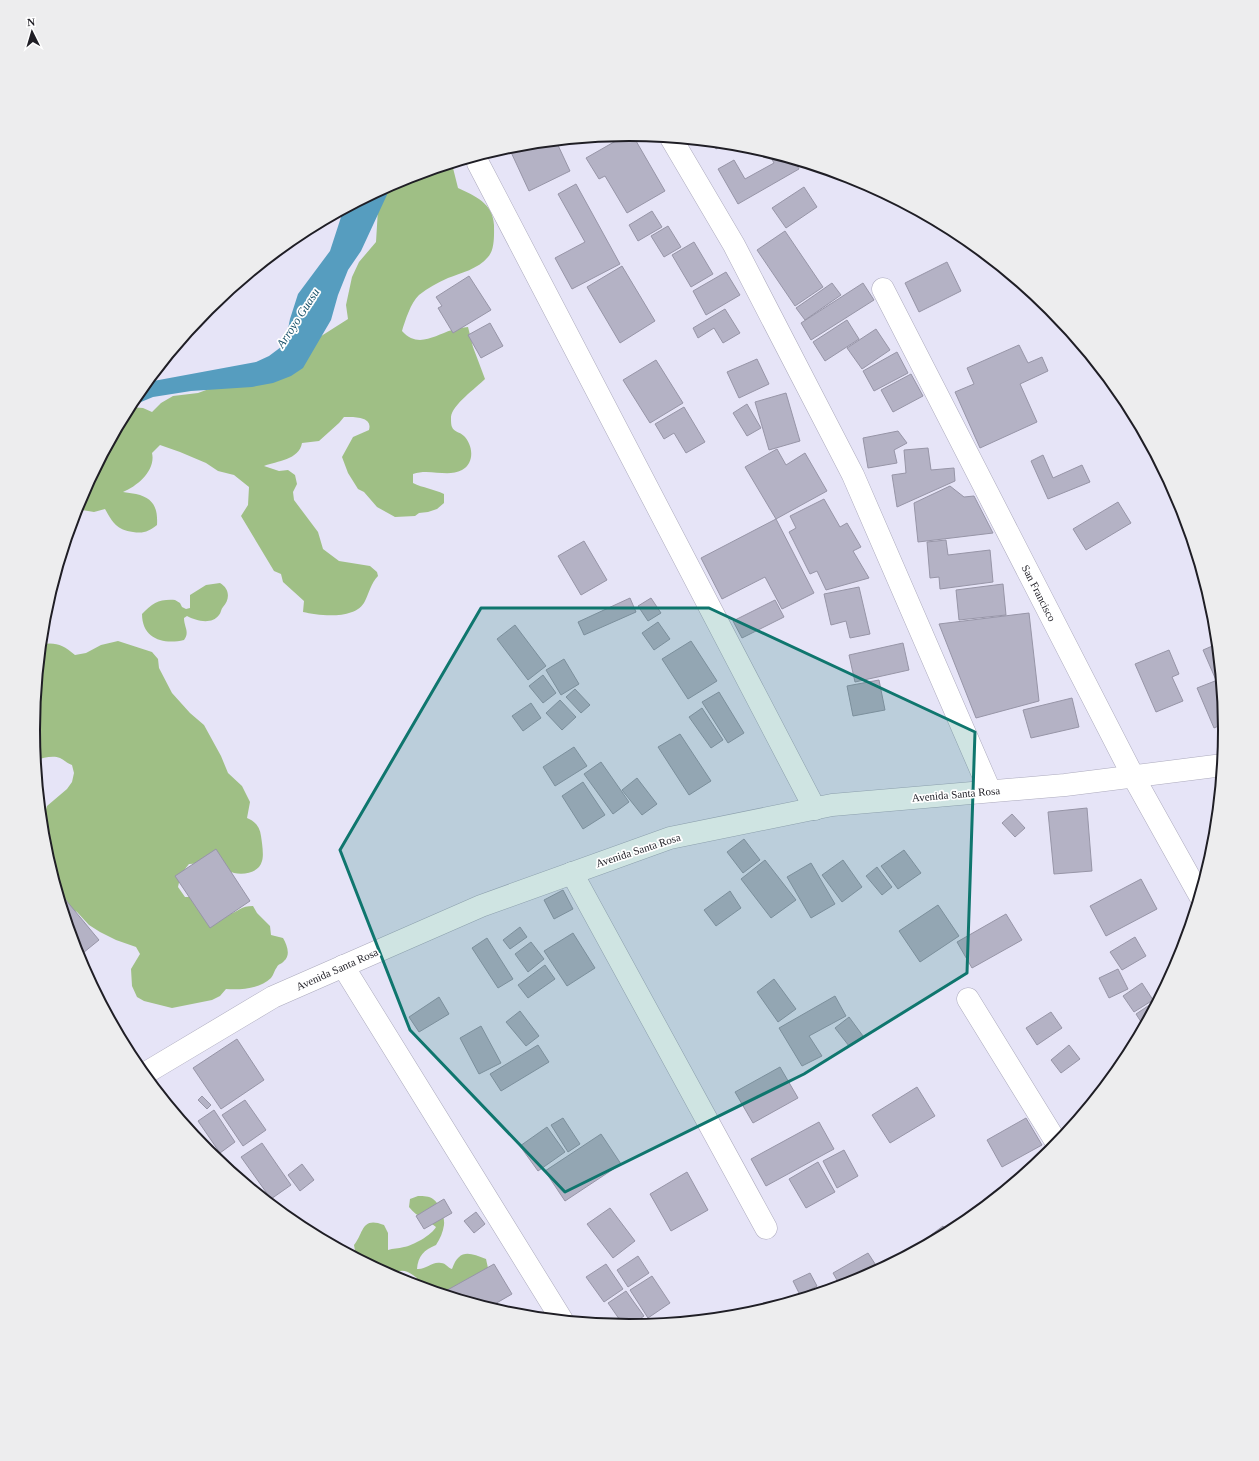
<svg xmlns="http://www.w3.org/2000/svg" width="1259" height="1461" font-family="'Times New Roman',serif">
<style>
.forest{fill:#9fbf85}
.water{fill:#569dbf}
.building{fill:#b4b2c5;stroke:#9795a7}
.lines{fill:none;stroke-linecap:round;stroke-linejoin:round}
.minor-casing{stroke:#acaabd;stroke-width:23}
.secondary-casing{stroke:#acaabd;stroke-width:23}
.minor{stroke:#fff;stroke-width:22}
.secondary{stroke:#fff;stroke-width:22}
.marked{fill:#0f766e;fill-opacity:0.2;stroke:#0f766e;stroke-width:3;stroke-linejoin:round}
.labels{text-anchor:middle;stroke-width:3.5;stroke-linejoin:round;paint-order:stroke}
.street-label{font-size:11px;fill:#1f1e25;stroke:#fff}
.water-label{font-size:12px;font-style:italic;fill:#185169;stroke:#fff}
.rim{fill:none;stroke:#1f1e25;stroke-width:2}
</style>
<rect width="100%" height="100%" fill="#e6e4f7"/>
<path class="forest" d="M452,164l6,24c17,8 35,15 36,37 0,9 1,25 -6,32 -10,12 -27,16 -40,21 -11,5 -20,10 -29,17 -8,7 -14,26 -17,36 16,18 33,4 50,-1 5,-2 11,-2 16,-3l5,20 12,32c-9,9 -33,26 -34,38 0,3 0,8 1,10 2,5 8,5 12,9 9,9 11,27 -2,34 -15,8 -32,-2 -49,4v9c10,5 21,6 31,11v9l-7,6 -9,3 -9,1 -4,3 -20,1 -18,-10 -13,-15 -6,-3 -10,-16 -6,-16 11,-20 16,-7c4,-14 -16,-13 -25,-13l-5,6 -20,18 -17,2c-3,17 -25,18 -38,23l15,5 9,-1 7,5 2,9 -4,8 1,8 24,32 5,17 16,12 31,5 7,6 1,4c-7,7 -9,17 -13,25 -9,19 -45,15 -62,11l1,-11 -21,-19 -2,-8 -7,-3 -33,-55 7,-11 1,-18 -15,-12 -16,-4 -12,-8 -26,-11 -20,-7 -8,8c4,17 -14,33 -29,39 4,1 9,1 13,2 17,4 22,13 21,31 -8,6 -13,9 -24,7 -16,-2 -20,-9 -28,-23l-11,3 -18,-3 3,-7 50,-95 14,1 9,4 9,-9 12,-7 25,-3 11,-4 106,-49 33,-21 -2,-14 6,-28 7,-15 17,-20 2,-33 4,-19 19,-11z
M220,583c10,6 10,16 3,24 -2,2 -2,6 -4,8 -7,10 -23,6 -32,1l-3,2c0,9 6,14 0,22 -20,5 -42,-1 -42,-26 11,-11 17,-15 33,-14l5,3 2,4 4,2 4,-1v-13l16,-10z
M118,641l34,11 6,7 1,9 13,25 18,20 14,12 17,31 7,17 14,13 8,16 -3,16c8,3 13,9 14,18 1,7 3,19 1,25 -3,12 -18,14 -28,12 -7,-2 -13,-8 -20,-9 -8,-2 -17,0 -25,0 -7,8 -9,14 -11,23l7,10h10l33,18c11,-4 13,-9 25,-9l4,7 13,13 1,9 12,3c4,7 8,17 1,23 -2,3 -6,3 -7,6 -3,4 -3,7 -6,11 -11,11 -31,12 -45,11l-6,7 -8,4 -40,8 -28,-7 -7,-4 -5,-11 -1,-17 9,-15 -4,-7 -20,-7 -16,-8 -11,-7 -12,-13 -16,-10 -17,-55 -2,-24 5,-17 20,-17 5,-7 2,-9 -2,-8c-6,-2 -7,-5 -12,-7 -7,-3 -17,0 -24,2l-3,-30 9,-86c15,-2 21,1 33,11l11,-2 15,-8z
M418,1196c6,0 11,0 15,3 7,5 12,18 11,26 -1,7 -4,14 -8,20 -12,5 -18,11 -19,24 9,1 15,-8 24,-6 5,0 7,5 11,6 7,-20 17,-17 34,-10l2,9 -27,28 -5,2 -39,-12v-8c-12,-9 -15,-9 -28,-3l-33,-18 -2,-12c10,-12 7,-29 30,-20l4,8v17c5,-2 10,-1 16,-3 8,-1 28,-12 32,-20 -10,-8 -18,-9 -27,-20l1,-8z"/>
<path class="water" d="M392,184l-31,67 -13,19 -10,25 -7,25 -28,48 -12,8 -18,7 -21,4 -61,4 -38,6 -24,10 5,-8 14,-17 108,-20 13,-6 16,-12 5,-25 8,-25 32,-43 13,-40z"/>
<path class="building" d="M628,134h4l33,57 -38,22 -22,-37 -6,3 -13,-21z
M556,141l14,30 -41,20 -19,-41 10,-5z
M713,142l13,1 -10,6z
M768,152l26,8 5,9 -61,35 -20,-35 16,-9 11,19 29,-16z
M576,184l44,80 -48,25 -17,-31 30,-16 -27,-48z
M804,187l13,20 -31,21 -14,-20z
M652,211l10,16 -24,14 -9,-16z
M668,226l13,21 -17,10 -13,-21z
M785,231l38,56 -28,19 -38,-56z
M694,242l19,32 -22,13 -19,-32z
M947,262l14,29 -42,21 -14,-29z
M622,266l33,55 -35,22 -33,-56z
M726,272l14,23 -34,20 -13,-24z
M469,276l22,34 -38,23 -15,-25 4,-2 -6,-9z
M832,283l9,12 -36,25 -9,-12z
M863,283l11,17 -63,40 -10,-17z
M725,309l15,24 -17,10 -9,-15 -16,10 -5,-10z
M847,320l12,19 -34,22 -12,-19z
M490,323l13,23 -22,12 -13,-23z
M876,329l14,21 -28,19 -15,-21z
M1019,345l9,18 14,-6 6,14 -28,13 17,38 -57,26 -25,-56 19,-8 -7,-16z
M897,352l11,21 -34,18 -11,-20z
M757,359l12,25 -30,14 -12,-26z
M656,360l27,43 -33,20 -27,-43z
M911,374l12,22 -30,16 -12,-22z
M786,393l14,48 -31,9 -14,-48z
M747,404l14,24 -14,8 -14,-23z
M684,407l21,35 -19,11 -12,-20 -10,6 -9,-15z
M898,431l9,12 -13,7 3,13 -29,5 -5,-30z
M928,448l3,22 23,-2 1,13 -58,26 -5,-32 14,-2 -2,-23z
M777,449l9,16 19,-12 22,38 -51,28 -31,-52z
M1043,455l10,23 29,-13 8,17 -42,17 -17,-38z
M950,486l14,11 10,-1 19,37 -75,9 -4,-39z
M824,499l16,28 7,-4 14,24 -8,4 16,27 -43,12 -9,-19 -7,3 -21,-42 7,-4 -6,-12z
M1118,502l13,21 -45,27 -13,-21z
M776,519l38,74 -32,16 -17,-32 -43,22 -21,-41z
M946,540l2,15 42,-5 3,32 -53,7 -1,-12 -9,1 -3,-36z
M584,541l23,39 -26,15 -23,-39z
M1003,584l3,31 -47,5 -3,-30z
M859,587l11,47 -20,4 -4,-17 -15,4 -7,-31z
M630,598l6,14 -52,23 -6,-13z
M651,598l10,15 -13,8 -10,-15z
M775,600l9,17 -42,21 -9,-17z
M1029,613l10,88 -63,17 -37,-94z
M658,622l12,17 -16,11 -12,-17z
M515,625l31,41 -18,14 -31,-41z
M691,641l26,40 -29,18 -26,-40z
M903,643l6,27 -54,12 -6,-27z
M1217,644l5,50 -19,-44z
M1169,650l10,24 -7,3 11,24 -27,11 -21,-48z
M564,659l15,25 -18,11 -15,-25z
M543,675l13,18 -13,10 -14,-17z
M879,680l6,30 -32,6 -6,-30z
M1215,681l8,18 2,24 -11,5 -17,-40z
M575,689l15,16 -9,8 -15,-16z
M719,692l25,41 -16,10 -26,-41z
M1072,698l7,29 -48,11 -8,-28z
M560,700l16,17 -14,13 -16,-17z
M531,703l10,15 -18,13 -11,-15z
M702,708l21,32 -12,8 -22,-31z
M680,734l31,47 -22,14 -31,-48z
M574,747l13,19 -32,20 -12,-19z
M601,762l28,40 -16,12 -29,-40z
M637,778l20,26 -15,11 -20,-25z
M583,782l22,33 -22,14 -21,-33z
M1087,808l5,63 -38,3 -6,-62z
M1012,814l13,14 -10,9 -13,-14z
M744,839l16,21 -17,13 -16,-21z
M216,849l34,52 -40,27 -35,-52z
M904,850l17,23 -23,16 -17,-23z
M765,860l31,40 -25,18 -30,-39z
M843,860l19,27 -20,15 -20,-27z
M811,863l24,41 -24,14 -24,-41z
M877,867l15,20 -10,8 -16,-19z
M1141,879l16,30 -51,27 -16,-30z
M563,890l10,19 -19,10 -10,-19z
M730,891l11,17 -25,18 -12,-16z
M65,899l34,41 -21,17 -17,-55z
M938,905l21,31 -39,26 -21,-31z
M1006,914l16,26 -50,28 -15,-26z
M520,927l7,10 -17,12 -7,-9z
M573,933l22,35 -28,18 -23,-35z
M1135,937l11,19 -24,14 -12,-18z
M487,938l26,41 -15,9 -26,-40z
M531,942l13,17 -16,13 -13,-18z
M545,965l10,14 -27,19 -10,-13z
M1118,969l10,20 -19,9 -10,-20z
M774,979l22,30 -18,13 -21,-30z
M1142,983l11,17 -19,12 -11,-16z
M835,996l11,20 -37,20 13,20 -20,10 -23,-38z
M439,997l10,17 -30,18 -10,-15z
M1154,1002l2,3 -9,17 -4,3 -7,-11z
M520,1011l19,25 -13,10 -20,-24z
M1051,1012l11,16 -25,17 -11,-17z
M849,1017l14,19 -14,10 -14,-18z
M481,1026l20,37 -22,11 -19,-36z
M237,1039l27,41 -43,29 -28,-41z
M538,1045l11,17 -48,29 -11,-17z
M1069,1045l11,14 -19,14 -10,-13z
M780,1067l18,31 -45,25 -18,-31z
M917,1087l18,29 -45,27 -18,-28z
M202,1096l9,9 -4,4 -9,-9z
M245,1100l21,30 -23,16 -21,-31z
M214,1110l21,32 -15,11 -22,-32z
M563,1118l17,26 -12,8 -17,-27z
M1026,1118l16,27 -40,22 -15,-27z
M819,1122l15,27 -68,37 -15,-27z
M547,1127l18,25 -27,19 -18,-25z
M601,1134l20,30 -56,37 -20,-30z
M262,1143l29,42 -20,14 -30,-42z
M844,1150l14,26 -21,12 -14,-27z
M818,1162l17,30 -29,16 -17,-29z
M302,1164l12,16 -14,11 -12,-16z
M687,1172l21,38 -37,21 -21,-37z
M444,1199l8,14 -28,16 -8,-13z
M610,1208l25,33 -22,17 -26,-34z
M476,1212l9,12 -11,9 -10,-12z
M943,1226l5,7 -13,7 -4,-5z
M868,1253l11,17 -21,12 -17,5 -8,-14z
M638,1256l11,17 -21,14 -11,-17z
M494,1264l18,30 -24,14 -46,-15z
M606,1264l17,25 -19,13 -18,-25z
M810,1273l7,13 -17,9 -7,-14z
M652,1276l18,27 -22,15 -18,-28z
M823,1286l3,5 -25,8z
M626,1291l18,25 -15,11 -5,-1 -16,-23z"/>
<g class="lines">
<defs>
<path id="minor" d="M671,138l63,107 119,230 137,316
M478,163l337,646
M883,289l250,487 67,120
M572,873l194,355
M343,966l219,354
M968,999l90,146"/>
<path id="secondary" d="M144,1074l129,-77 208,-91 189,-68 162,-33 233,-20 158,-20"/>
</defs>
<use href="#minor" class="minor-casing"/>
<use href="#secondary" class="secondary-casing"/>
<use href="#minor" class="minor"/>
<use href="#secondary" class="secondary"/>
</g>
<path class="marked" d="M481,608h228l266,124 -8,241 -163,101 -239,118 -155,-162 -70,-180z"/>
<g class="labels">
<g class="street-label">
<text transform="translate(1039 593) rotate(63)" y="4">San Francisco</text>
<text transform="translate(956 794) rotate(-5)" y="4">Avenida Santa Rosa</text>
<text transform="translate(638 850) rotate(-18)" y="4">Avenida Santa Rosa</text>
<text transform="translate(337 969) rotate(-24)" y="4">Avenida Santa Rosa</text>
</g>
<g class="water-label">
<text transform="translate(298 318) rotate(-57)" y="4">Arroyo Guasu</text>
</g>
</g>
<path d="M0 0H1259V1461H0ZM40 730a589 589 0 1 1 1178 0a589 589 0 1 1-1178 0Z" fill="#ededee" fill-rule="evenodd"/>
<path class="rim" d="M40 730a589 589 0 1 1 1178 0a589 589 0 1 1-1178 0Z"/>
<g transform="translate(32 32) rotate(355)" stroke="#ffffff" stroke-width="3" paint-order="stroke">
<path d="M0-3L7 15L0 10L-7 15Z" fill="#1f1e25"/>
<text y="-6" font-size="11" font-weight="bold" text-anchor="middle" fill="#1f1e25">N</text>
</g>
</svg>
